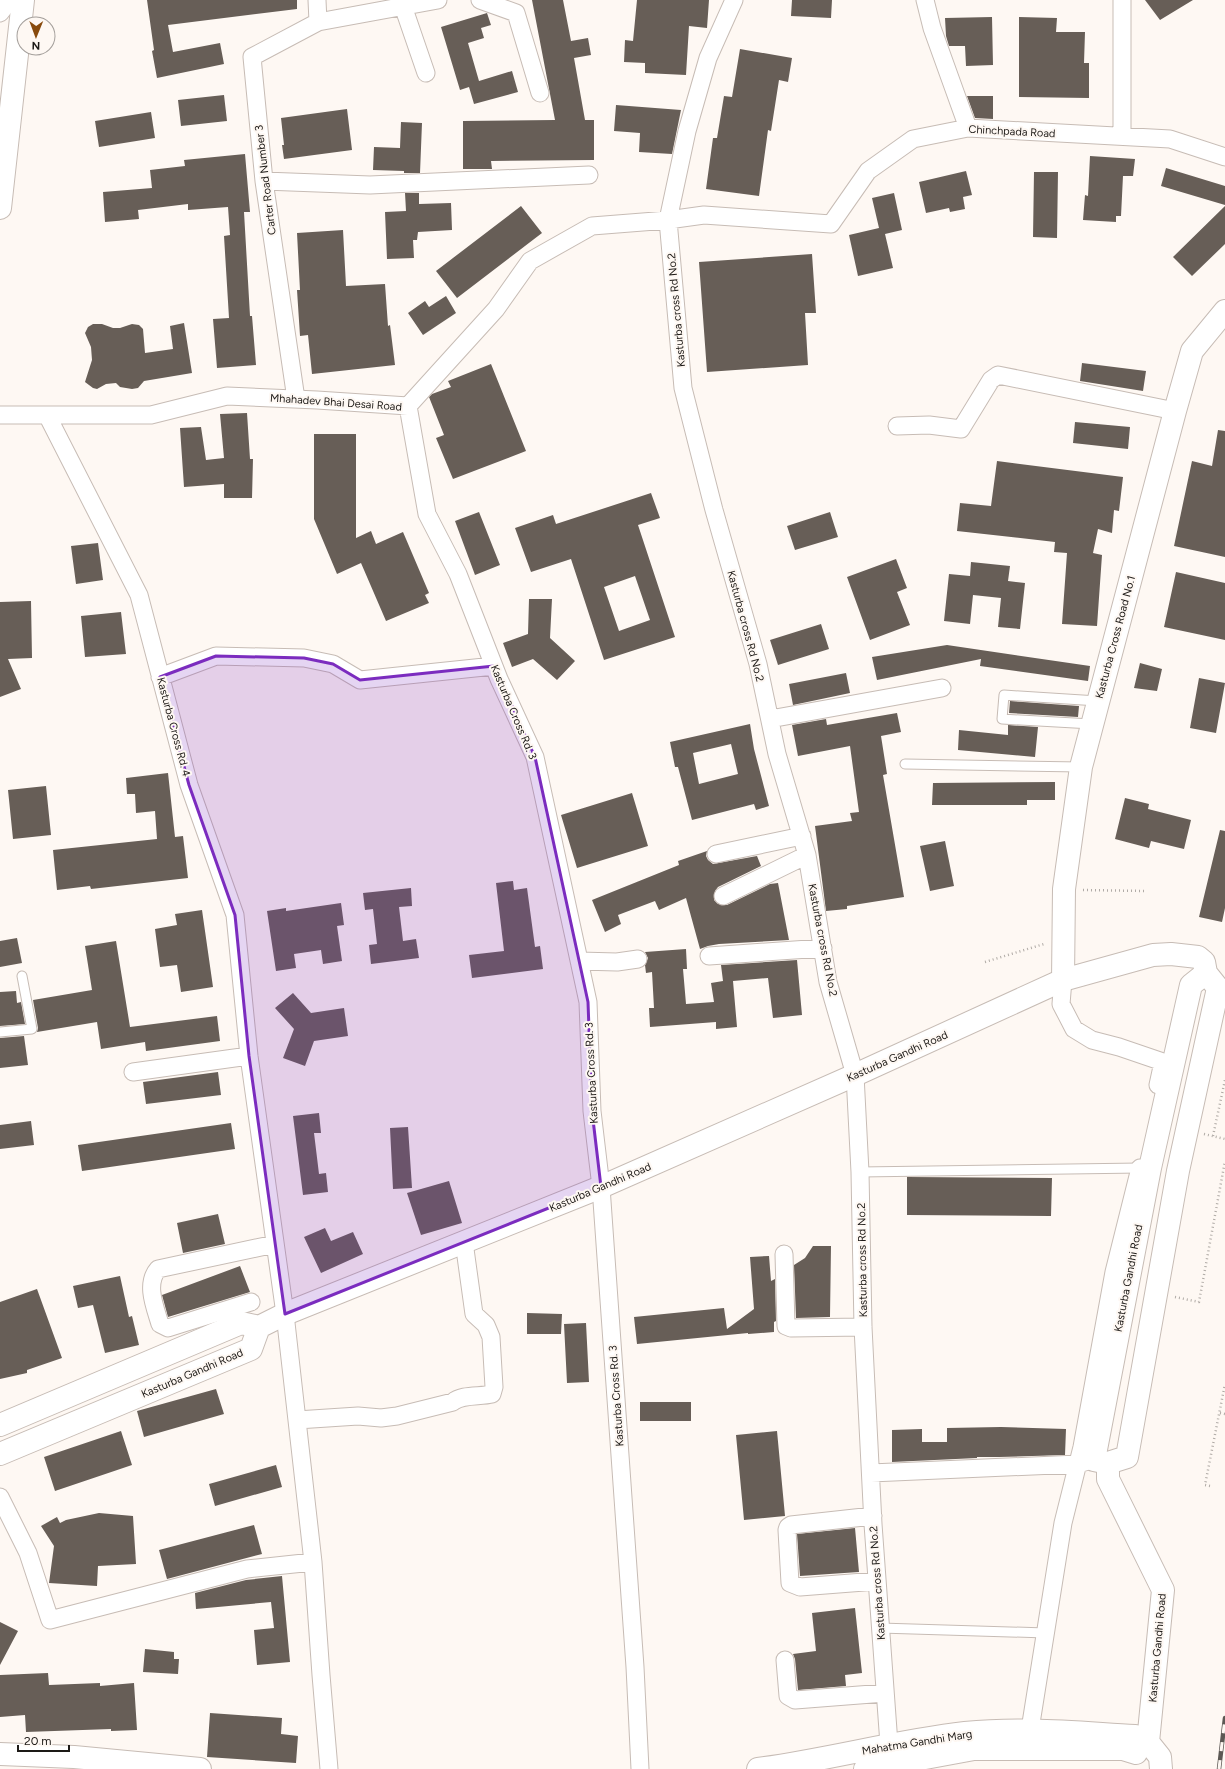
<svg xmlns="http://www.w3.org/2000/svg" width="1225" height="1769" font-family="Figtree,sans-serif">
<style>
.building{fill:#675e57;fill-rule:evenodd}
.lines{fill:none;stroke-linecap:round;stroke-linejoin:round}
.lane-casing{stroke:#c7bcb5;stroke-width:11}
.street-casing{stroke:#c7bcb5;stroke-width:19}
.secondary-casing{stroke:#c7bcb5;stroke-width:24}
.path{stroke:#b0aba6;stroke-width:2.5;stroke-dasharray:1 3;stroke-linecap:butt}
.lane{stroke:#fff;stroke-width:9}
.street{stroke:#fff;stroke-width:17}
.secondary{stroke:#fff;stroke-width:22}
.rail-casing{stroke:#5c5854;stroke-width:4.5}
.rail{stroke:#fef8f3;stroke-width:3;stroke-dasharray:9;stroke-linecap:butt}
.marked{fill:#7b2cbf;fill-opacity:0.2;stroke:#7b2cbf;stroke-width:3;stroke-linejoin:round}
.labels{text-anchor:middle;stroke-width:4;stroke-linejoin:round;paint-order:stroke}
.street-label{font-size:11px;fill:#1d1a17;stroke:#fef8f3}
</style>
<rect width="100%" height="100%" fill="#fef8f3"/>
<path class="building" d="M147,0h150v9l-129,16 5,27 47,-9 4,21 -67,14 -5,-27 2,-1z
M532,0h31l8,41 17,-3 3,17 -17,3 11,62h9v40l-103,1 1,8h-29v-48l92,-1z
M637,0h72l-2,28 -18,-2 -3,49 -41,-2v-10l-21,-1 1,-22 8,1z
M792,0h40l-1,18 -40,-2z
M1145,0h48l-33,20z
M487,13l4,12 -10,3 3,10 -16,5 11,38 33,-10 6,21 -44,12 -5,-17 -9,3 -19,-63z
M992,17l1,48 -27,1 -1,-20h-16l-3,-10 -1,-18z
M1019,17l38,1 -1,14h29l-1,31h5v35l-70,-1z
M740,49l52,9 -4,24 -9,-2 -8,51 -3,-1 -9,66 -53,-7 7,-51h4l7,-42 8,1z
M224,95l3,26 -46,5 -3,-26z
M967,96h26v23l-18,-1z
M616,105l65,5 -9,44 -33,-2 1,-19 -26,-2z
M347,109l5,41 -68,9 -2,-14h2l-3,-27z
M151,112l4,26 -56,9 -4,-26z
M401,122l21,1 -2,50h-16v-2l-31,-1 1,-23 26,1z
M245,154l5,58h-6l6,104h2l4,49 -39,3 -4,-49 16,-1 -5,-82 6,-1 -2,-28 -40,3v-6l-50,6 1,9 -34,3 -2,-30 49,-4 -2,-18 35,-4 -1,-6z
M1090,156l45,3 -2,17h-10l-2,40h-5v6l-33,-2 2,-25 3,1z
M1166,168l59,18v19l-64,-19z
M966,171l6,24 -9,2 2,12 -15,3 -1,-4 -23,5 -7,-31z
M1034,172h24l-1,66 -24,-1z
M405,193h14v11l32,-1 1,27 -34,2 -1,8h-4l1,18 -27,1 -2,-47 21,-1z
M894,193l8,37 -17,4 8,34 -35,8 -9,-41 30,-7 -7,-30z
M521,206l21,27 -85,65 -21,-27z
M1225,206v38l-33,32 -19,-19z
M343,230l3,56 39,-2 3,42 2,-1 5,40 -83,9 -4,-39 -8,1 -3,-46h3l-3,-57z
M812,254l4,59h-11l3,52 -101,7 -8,-110z
M446,296l10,17 -33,22 -15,-22 17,-12 4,6z
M184,323l8,50 -48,8 -6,7 -6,1 -12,-2 -4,-4 -10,1 -9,5 -4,-1 -8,-6 7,-22 -1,-13 -6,-14 3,-6 5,-3h9l11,4h7l12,-4 7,1 4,4 2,24 28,-4 -3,-23z
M1082,363l64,8 -3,20 -63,-10z
M491,364l35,87 -73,28 -17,-41 8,-3 -15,-38 3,-3 19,-7 -3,-6z
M247,413l3,46h3l-1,39h-28v-14l-40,3 -4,-59 21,-1 5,33 18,-2 -4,-44z
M1075,422l55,5 -2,22 -55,-6z
M1218,430l7,1v126l-51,-11 18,-85 20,5z
M314,434h42v104l15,-7 5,13 27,-12 26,61 -4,2 4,8 -43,18 -25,-58 -24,11 -23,-55z
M997,461l126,16 -4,34 -5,-1 -2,23 -14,-4 -5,24 9,2 -5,71 -35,-2 5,-71 -13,-1 1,-10 -98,-11 3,-28 31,3z
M651,493l9,25 -22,7 37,112 -71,23 -33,-101 -40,13 -16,-44 38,-13 3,9zM635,576l15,44 -31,11 -15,-44z
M479,512l21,53 -25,10 -20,-54z
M830,512l8,25 -43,13 -8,-24z
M98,543l5,37 -27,4 -5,-38z
M896,559l11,29 -10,4 13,33 -40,15 -23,-63z
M971,562l39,4 -2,15 17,2 -5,46 -22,-2 3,-29 -28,-3 -3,29 -26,-3 5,-47 21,2z
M1176,572l49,11v57l-61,-13z
M529,599h23l-2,39 25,23 -18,19 -24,-21 -21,8 -9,-24 25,-9z
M31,601l1,57 -24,1 13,30 -21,8v-95z
M121,612l5,42 -41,3 -4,-41z
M821,624l8,25 -51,16 -8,-25z
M947,645l143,21 -2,15 -108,-15 1,-7 -104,21 -5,-23z
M1140,663l22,6 -5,22 -23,-3z
M846,673l4,20 -57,12 -4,-21z
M1199,678l26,5 -9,50 -26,-5z
M1010,701l69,5 -1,11 -69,-4z
M897,713l4,19 -20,4 6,38 -4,1 21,122 -57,9v3l-21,2 -11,-85 37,-5 -2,-8 9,-1 -9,-66 -52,10 -6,-31 34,-6 1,6z
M750,724l4,25 15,57 -13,4 -2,-6 -62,16 -14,-53h-3l-5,-25zM731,744l7,30 -39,10 -6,-31z
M1008,725l30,2 -3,30 -77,-7 1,-20 49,5z
M168,773l7,64 8,-1 5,42 -97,11 -1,-3 -33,4 -4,-40 104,-11 -2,-28 -19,2 -1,-19h-8l-1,-16z
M1055,782v18h-28v5h-95l1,-22z
M46,786l5,49 -38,4 -5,-49z
M632,793l16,53 -71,22 -16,-53z
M1125,798l24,6 -1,5 43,11 -7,29 -33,-8 -2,7 -34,-9z
M1220,830l5,1v77l-3,14 -23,-5z
M945,841l9,45 -24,5 -10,-45z
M707,851l-1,5 2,4 5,4 44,-8 4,10 -43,21 -3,4 -1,9 4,4 9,1 43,-21 8,-1 11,57 -70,4 -11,2 -8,3 -14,-51 -27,12 -4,-9 -37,14 3,9 -16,8 -13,-32 87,-35 -1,-4z
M513,881l1,9 13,-2 8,59 5,-1 3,23 -71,9 -3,-23 35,-4 -8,-68z
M411,888l1,18 -13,1 4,34 13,-2 3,19 -48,6 -2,-19 8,-1 -4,-35 -8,1 -2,-17z
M341,903l3,22 -7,1 5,35 -19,3 -2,-14 -27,4 2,14 -20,3 -9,-60 19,-3v3z
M202,910l11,77 -32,5 -4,-27 -17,2 -5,-38 22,-4 -2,-11z
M17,938l5,25 -22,4v-26z
M116,941l14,86 87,-11 3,25 -74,10 -1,-9 -44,7 -4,-27 -60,10 1,-4 -5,-28 59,-10 -7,-44z
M686,949l1,20h-4l3,35 28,-2 -3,-19 12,-2 -2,-16 76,-5 5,55 -29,3 -5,-40 -35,3 4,46 -21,2v-7l-66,5 -1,-19h5l-2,-36 -6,1 -1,-8 3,-7 -3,-6z
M16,991l1,12 4,-1 4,22 -25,2v-34z
M293,993l18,20 33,-5 4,28 -34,5 -9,25 -22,-8 11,-29 -19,-21z
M24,1036l4,29 -28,3v-30z
M218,1072l3,23 -75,9 -3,-22z
M319,1113l2,20h-7l5,41 7,-1 2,19 -25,3 -10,-79z
M31,1121l3,24 -34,4v-24z
M231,1123l4,26 -153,22 -4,-26z
M408,1127l4,61 -19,1 -3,-61z
M907,1177l145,1 -1,38 -144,-1z
M449,1181l13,42 -41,12 -14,-42z
M218,1214l7,30 -42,9 -6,-30z
M325,1228l6,13 22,-9 10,22 -42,19 -17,-36z
M813,1246h18l-1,71 -34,1 -2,-53 11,-7z
M769,1256l2,25 4,-2 1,42 -2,1v10l-26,2v-1l-111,11 -3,-27 90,-9 3,21 27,-20 -4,-52z
M240,1266l10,26 -82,25 -6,-22z
M120,1276l9,41 3,-1 7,29 -34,8 -12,-48 -15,3 -5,-22z
M37,1289l25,69 -35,12v3l-27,6v-77z
M527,1313l35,1 -1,20h-34z
M586,1323l3,59 -22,1 -3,-59z
M216,1389l8,25 -80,23 -7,-26z
M640,1402h51v19h-51z
M1001,1427l65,2 -1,26 -66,2h-22v1l-85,4v-32l30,-1v13h25v-14z
M121,1431l11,34 -77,26 -11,-34z
M777,1431l8,85 -41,4 -8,-85z
M276,1465l6,22 -67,19 -6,-22z
M99,1513l34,3 3,48 -38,2 -1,20 -48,-3 5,-37 -13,-20 16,-9 3,6 6,-3z
M254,1525l8,29 -95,25 -8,-29z
M855,1528l4,44 -59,4 -3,-42z
M282,1576l8,86 -33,3 -3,-35 20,-2 -3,-26 -75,7 -1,-16 51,-13z
M855,1608l7,65 -17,2 1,11 -48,4 -3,-31 -2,-5 23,-3 -4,-38z
M0,1622l18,9 -18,34z
M145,1649l29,3v7h5l-1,15 -35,-2z
M48,1673l1,12 51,-2v3l34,-3 3,47 -26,1v-2l-85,3 -1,-17 -25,2v-42z
M210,1713l72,5 -1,16 17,2 -2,27 -89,-6z"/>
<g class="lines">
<defs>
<path id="lane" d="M1092,724l-90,-5 2,-24 94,6
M905,764l176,3
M0,1032l32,-3 -10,-53
M860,1172l280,-4
M880,1628l166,5"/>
<path id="street" d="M480,0l36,13 24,80
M734,0l-26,58 -21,73 -19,89 15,168 31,122 44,154 19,90 30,101 21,127 27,93 5,97 3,155 10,197 17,234
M925,0l7,28 36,100
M403,6l23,67
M0,13l10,-13
M318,22l120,-22
M1122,136v-136
M264,181l106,4 219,-10
M296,399l-32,-218 -12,-124 66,-35 -1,-22
M408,406l19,108 31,60 41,105 36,78 53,245 4,109 9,76 34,480 5,102
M0,415h151l76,-19 90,4 91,6 88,-97 34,-48 62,-35 76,-6 36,-5 127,9 37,-53 45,-32 55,-11 202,11 55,18
M47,415l92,180 50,190 46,130 14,141 36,258 28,248 8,113 8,94
M897,426l32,-1 32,4 30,-49 7,-5 177,36
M160,677l56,-21 88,2 29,6 27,16 134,-14
M770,719l172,-31
M716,854l86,-18
M723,896l84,-41
M709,956l114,-8
M579,961l38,1 21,-3
M1063,980l-2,24 13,25 18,11 27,7 44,15 -5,23
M133,1072l116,-16
M784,1254l2,72 5,2 72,-1
M251,1302l-83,26 -8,-4c-5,-17 -15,-40 -2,-55l117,-25
M297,1420l61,-4 23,2 16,-2 56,-14c9,-8 27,-5 39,-8l2,-7 -3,-50 -5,-12 -12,-11 -10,-72
M871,1473l207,-9 10,-3
M0,1497l28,56 22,67 197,-51 66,-7
M873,1516l-82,9 -3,2 -1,3 3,53 10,4 77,-6
M785,1660l3,36 7,4 90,-7
M1028,1742l35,-219 19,-76 32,-175 26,-104"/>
<path id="secondary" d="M0,208l23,-208
M1063,980l1,-91 17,-122 94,-356 17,-60 33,-40
M0,1425l241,-102 18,4
M0,1454l251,-105 8,-22 26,-13 316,-127 254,-112 208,-95 90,-25 18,-1 27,3 6,5 2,11 12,15 -40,183 -51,286 -19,6 -14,-3 56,-292 41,-183 15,-12
M1108,1463v16l55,111 -15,152 12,15 1,12
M0,1754l74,3 126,12
M758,1769c69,-9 137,-28 207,-36 56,-6 114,0 170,3l13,6
M865,1769l109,-20h149l13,4"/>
</defs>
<use href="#lane" class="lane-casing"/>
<use href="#street" class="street-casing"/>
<use href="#secondary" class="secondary-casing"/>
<path class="path" d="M1083,890l61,1
M985,962l59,-18
M1204,1134l21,5
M1213,1136l12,-56
M1175,1297l24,5 26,-141
M1220,1413l5,1
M1210,1486l-5,-1 20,-101"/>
<use href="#lane" class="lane"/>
<use href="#street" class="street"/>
<use href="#secondary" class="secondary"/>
<defs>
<path id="rail" d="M1219,1769l6,-51"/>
</defs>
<use href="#rail" class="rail-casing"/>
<use href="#rail" class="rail"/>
</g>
<path class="marked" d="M216,656l88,2 29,6 27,16 134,-14 41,91 53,245 4,109 9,76 -316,127 -36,-258 -14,-141 -46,-130 -29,-108z"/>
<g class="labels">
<g class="street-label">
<text transform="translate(1012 131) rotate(3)" y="4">Chinchpada Road</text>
<text transform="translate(265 180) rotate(-97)" y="4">Carter Road Number 3</text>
<text transform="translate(676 310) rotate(-95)" y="4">Kasturba cross Rd No.2</text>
<text transform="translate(336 402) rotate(4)" y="4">Mhahadev Bhai Desai Road</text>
<text transform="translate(746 626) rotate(75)" y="4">Kasturba cross Rd No.2</text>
<text transform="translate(1115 637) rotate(-75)" y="4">Kasturba Cross Road No.1</text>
<text transform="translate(514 712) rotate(67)" y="4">Kasturba Cross Rd. 3</text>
<text transform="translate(174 727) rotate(75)" y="4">Kasturba Cross Rd. 4</text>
<text transform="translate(823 940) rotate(79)" y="4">Kasturba cross Rd No.2</text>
<text transform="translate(897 1056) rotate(-24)" y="4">Kasturba Gandhi Road</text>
<text transform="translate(591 1073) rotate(-93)" y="4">Kasturba Cross Rd. 3</text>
<text transform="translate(600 1187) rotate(-23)" y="4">Kasturba Gandhi Road</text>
<text transform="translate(862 1260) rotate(-91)" y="4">Kasturba cross Rd No.2</text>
<text transform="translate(1128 1278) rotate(-79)" y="4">Kasturba Gandhi Road</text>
<text transform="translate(192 1373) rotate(-23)" y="4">Kasturba Gandhi Road</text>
<text transform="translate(616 1396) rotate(-94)" y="4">Kasturba Cross Rd. 3</text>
<text transform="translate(877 1583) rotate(-94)" y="4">Kasturba cross Rd No.2</text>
<text transform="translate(1157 1648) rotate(-85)" y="4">Kasturba Gandhi Road</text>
<text transform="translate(917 1742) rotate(-9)" y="4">Mahatma Gandhi Marg</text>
</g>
</g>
<g transform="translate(36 36) rotate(181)"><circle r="19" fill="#fef8f3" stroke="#a49f9b"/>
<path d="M0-3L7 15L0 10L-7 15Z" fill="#884a0c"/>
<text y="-6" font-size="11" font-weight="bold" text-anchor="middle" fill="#1d1a17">N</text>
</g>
<path d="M18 1745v6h51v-6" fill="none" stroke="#1d1a17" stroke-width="2"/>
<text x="24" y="1745" font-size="12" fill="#1d1a17" stroke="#fef8f3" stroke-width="3" paint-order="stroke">20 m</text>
</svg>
